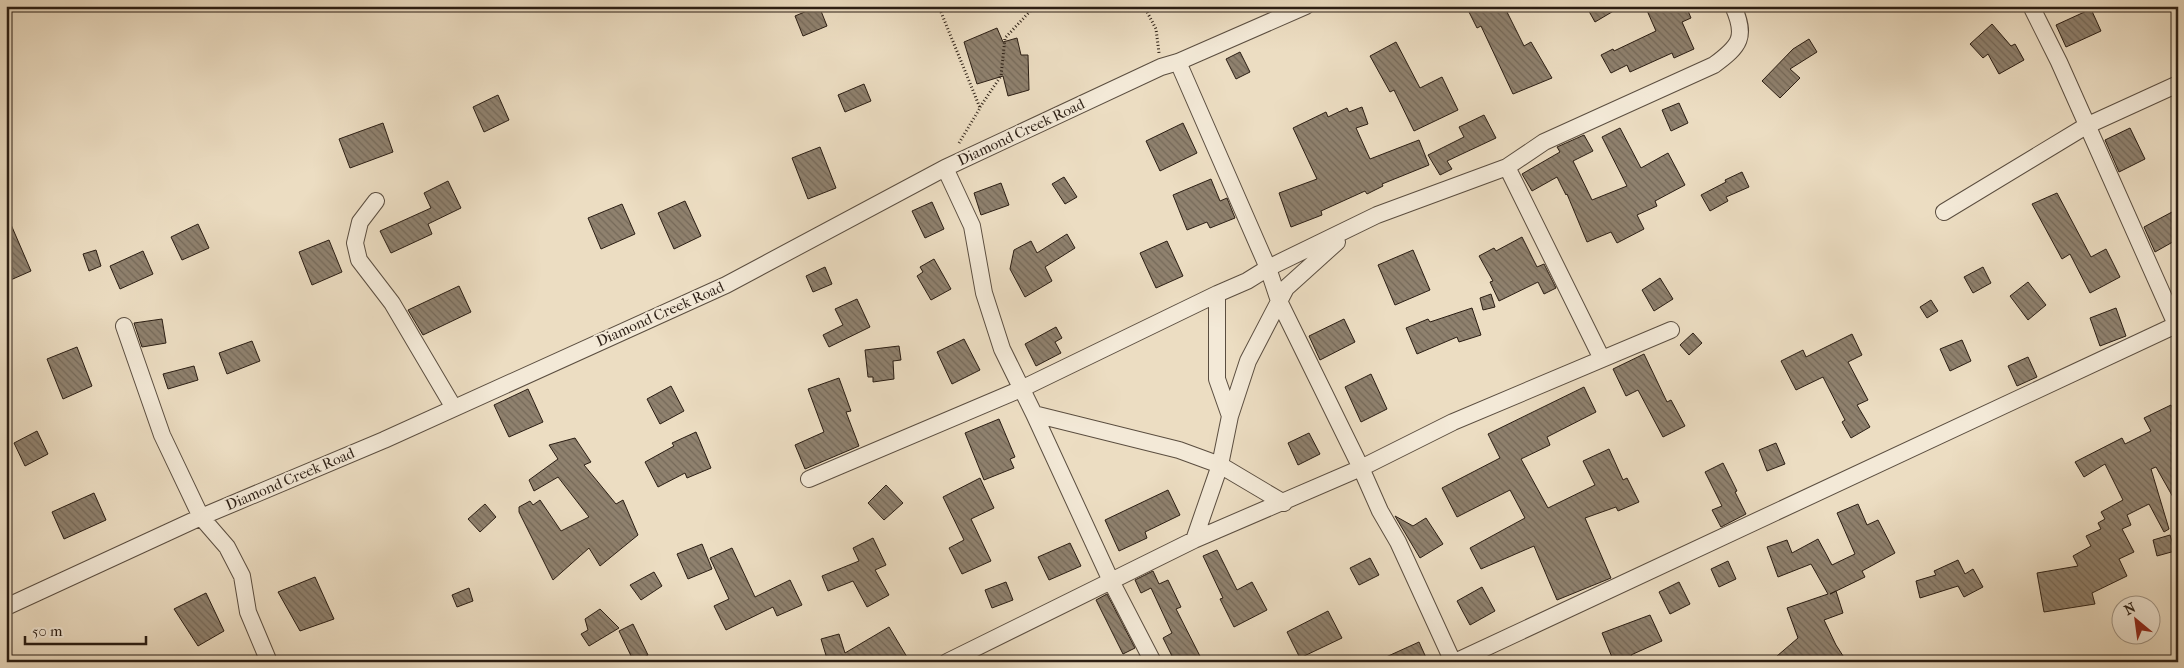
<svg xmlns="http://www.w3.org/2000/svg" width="2184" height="668" font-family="'IM FELL French Canon',serif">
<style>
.building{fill:url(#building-back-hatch);stroke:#2b1e14}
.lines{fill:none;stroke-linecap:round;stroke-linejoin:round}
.minor-casing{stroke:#5b4e40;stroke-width:18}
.path{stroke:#2b1e14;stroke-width:3;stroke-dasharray:1 2.5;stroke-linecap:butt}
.minor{stroke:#f3e9d7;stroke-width:16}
.labels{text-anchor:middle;stroke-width:4;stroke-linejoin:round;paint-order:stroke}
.street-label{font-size:15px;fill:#2b1e14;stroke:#f3e9d7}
</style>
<defs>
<pattern id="building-back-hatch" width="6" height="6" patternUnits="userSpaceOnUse" patternTransform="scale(1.25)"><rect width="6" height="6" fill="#8f816e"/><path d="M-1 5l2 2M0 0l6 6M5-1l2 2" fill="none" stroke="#756959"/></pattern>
</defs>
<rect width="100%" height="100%" fill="#ecddc2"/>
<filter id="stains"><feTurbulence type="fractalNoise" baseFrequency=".004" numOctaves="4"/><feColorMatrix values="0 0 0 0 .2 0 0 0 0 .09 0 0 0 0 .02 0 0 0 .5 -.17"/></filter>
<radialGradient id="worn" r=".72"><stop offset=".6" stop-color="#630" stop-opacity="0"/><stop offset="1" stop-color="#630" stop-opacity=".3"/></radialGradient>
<path class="building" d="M819,6l8,20 -24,10 -8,-20z
M1466,6h38l20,40 7,-4 21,36 -39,16 -32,-68 -4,2z
M1586,6h36l-27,16z
M1645,6h41l5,12 -9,4 12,27 -20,9 -2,-5 -42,19 -3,-7 -16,8 -10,-18 12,-6 1,2 42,-20z
M2091,9l10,22 -35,16 -10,-22z
M1992,24l19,22 4,-2 9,16 -25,14 -11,-20 -5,4 -13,-14z
M997,28l6,14 14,-4 4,17h7l1,35 -21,6 -5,-20 -26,8 -13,-42z
M1809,39l8,13 -27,17 10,9 -20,20 -18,-17 31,-32z
M1396,42l24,46 22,-11 16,33 -44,21 -20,-41 -4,2 -20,-36z
M1240,52l10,20 -14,7 -10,-20z
M864,84l7,17 -26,11 -7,-17z
M498,95l11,25 -25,12 -11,-25z
M1679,103l9,20 -17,8 -9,-21z
M1362,107l6,17 -12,4 14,31 49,-19 10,25 -47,19 1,2 -16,8 -2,-3 -44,20 1,4 -31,12 -12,-34 38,-14 -24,-51 33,-16 2,5 19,-9 2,4z
M1484,115l12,23 -49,23 5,8 -12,6 -12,-20 36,-18 -5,-10z
M383,123l10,29 -43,16 -11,-29z
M1183,123l14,30 -37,18 -14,-30z
M1620,128l21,40 27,-15 17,32 -30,16 2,5 -20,9 7,14 -27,14 -6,-11 -24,10 -20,-48 -1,1 -9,-18 -25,14 -10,-17 38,-22 -3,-5 27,-12 9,16 -20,10 19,39 35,-14 -25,-49z
M2130,128l15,31 -26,13 -14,-32z
M820,147l16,41 -28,11 -16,-41z
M1742,172l7,15 -23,10 2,4 -18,10 -9,-16 25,-13 -1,-2z
M1064,177l13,20 -12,7 -13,-20z
M1211,179l9,22 7,-3 8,20 -25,10 -3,-6 -20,8 -14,-35z
M448,181l13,27 -33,16 4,10 -41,19 -11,-22 51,-23 -7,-15z
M1001,183l8,22 -28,10 -7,-22z
M2057,193l34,64 15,-8 14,28 -30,16 -20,-39 -8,5 -30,-55z
M685,201l16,35 -27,13 -16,-36z
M932,202l12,27 -19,9 -13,-27z
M622,204l13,30 -34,15 -13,-31z
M2172,212l6,11v16l-23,13 -11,-25z
M6,213l25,58 -25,11z
M198,224l11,24 -27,12 -11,-23z
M1067,234l8,14 -30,19 7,14 -27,16 -15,-28 4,-19 17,-9 6,12z
M1522,237l15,30 7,-3 12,24 -12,6 -6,-12 -39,19 -9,-19 3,-1 -14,-25 15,-8 2,3z
M329,240l13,32 -30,13 -13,-33z
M1167,241l16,35 -27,12 -16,-35z
M96,250l5,16 -12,5 -6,-17z
M1413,250l17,40 -35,15 -17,-40z
M143,251l10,23 -33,15 -10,-23z
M934,259l17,30 -20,11 -14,-24 6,-4 -3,-5z
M825,267l7,17 -19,8 -7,-16z
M1983,267l8,16 -18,10 -9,-16z
M1660,278l13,21 -19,12 -12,-21z
M2028,282l18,23 -18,15 -18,-24z
M459,286l12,26 -48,23 -15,-25z
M1491,294l4,13 -12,3 -3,-12z
M857,299l13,28 -41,20 -6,-12 20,-10 -8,-16z
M1931,300l7,11 -11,7 -7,-11z
M1472,308l9,27 -22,7 -2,-5 -40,17 -11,-26 22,-9 2,3z
M2116,308l10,28 -26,10 -10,-28z
M162,319l4,24 -24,4 -8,-24z
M1344,319l11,23 -35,18 -11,-24z
M1056,327l6,11 -7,4 6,11 -25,13 -11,-22z
M1693,333l9,10 -13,12 -9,-10z
M1852,334l10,21 -14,7 20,38 -11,5 13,22 -19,11 -9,-16 3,-2 -22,-43 -27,13 -15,-29 22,-11 3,7z
M964,339l16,31 -28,14 -15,-32z
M1962,340l9,21 -21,10 -10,-22z
M252,341l8,20 -33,13 -8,-21z
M899,346l2,14 -8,1 1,18 -21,3v-5h-5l-3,-27z
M77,347l15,39 -29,13 -16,-40z
M1644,354l23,48 4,-2 14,26 -22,11 -25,-47 -12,6 -13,-27z
M2028,357l9,20 -20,9 -9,-20z
M194,366l4,14 -30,9 -5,-15z
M1371,374l16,35 -26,13 -16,-35z
M839,378l12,33 -5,1 13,34 -54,23 -10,-24 29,-13 -16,-43z
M671,386l13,25 -24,13 -13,-25z
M1584,387l12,25 -49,25 3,8 -29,14 27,49 47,-23 -12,-24 26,-12 14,31 4,-2 12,24 -21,9 -2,-4 -31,11 26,60 -54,22 -23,-54 -53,23 -11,-21 55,-30 -15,-28 -53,27 -15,-29 58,-30 -12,-24z
M528,389l15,33 -34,15 -15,-32z
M2171,405l7,14v87l-22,-39 -5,2 18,60 -5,3 -15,-28 -22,11 4,10 -9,4 12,23 -15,7 8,17 -35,17 3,11 -51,8 -7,-39 41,-7 -5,-10 18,-10 -5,-10 15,-7 -3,-6 7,-4 -4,-7 22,-12 -18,-36 -21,13 -9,-15 47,-24 3,6 26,-13 -7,-13z
M999,419l16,38 -5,2 4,9 -30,12 -19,-47z
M37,431l11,23 -23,12 -11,-23z
M696,432l15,36 -24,10 -2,-5 -27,14 -13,-25 29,-16 -2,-3z
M1309,433l11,21 -22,11 -10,-22z
M575,438l16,24 -7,3 32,39 7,-4 15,35 -38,31 -11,-18 -36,32 -34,-68v-5l11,-6 3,4 7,-5 21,31 28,-14 -31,-40 -24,14 -5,-11 29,-21 -9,-14z
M1776,443l9,21 -18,7 -8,-21z
M1723,463l14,28 -2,1 11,22 -25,13 -9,-17 10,-4 -17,-34z
M980,478l14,30 -23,11 20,42 -29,13 -13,-26 15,-8 -21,-43z
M886,485l17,18 -19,17 -16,-17z
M1168,490l12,25 -35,17 2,6 -28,13 -14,-31z
M94,493l12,27 -42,19 -12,-27z
M485,504l11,13 -16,15 -12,-13z
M1858,504l9,21 11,-5 17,33 -33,18 3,6 -35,17 6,-3 7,22 -19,7 12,25 11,17h-77l28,-24 -11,-30 41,-14 -17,-30 -33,13 -11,-30 20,-7 5,13 26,-14 14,26 23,-11 -18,-41z
M1395,516l18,10 13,-8 17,26 -23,14z
M2170,535l5,16 -18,5 -4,-16z
M873,538l13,27 -11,5 14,25 -22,12 -14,-26 -25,10 -6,-15 37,-15 -6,-13z
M1070,543l11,23 -32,14 -11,-23z
M702,544l10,25 -24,10 -11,-25z
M732,548l23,49 35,-17 12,25 -25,11 -4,-9 -47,23 -12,-24 15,-7 -19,-41z
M1217,550l20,40 15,-8 15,28 -33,17 -14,-28 3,-1 -20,-42z
M1370,558l9,17 -20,10 -9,-17z
M1958,560l7,14 8,-5 10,18 -19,10 -6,-11 -38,12 -4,-17 20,-6 -2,-4z
M1728,561l8,18 -17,8 -8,-18z
M1153,571l6,13 9,-4 13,27 -5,2 27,53h-28l-12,-24 9,-5 -21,-45 -10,5 -6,-13z
M654,572l8,14 -21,14 -11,-15z
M315,577l19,42 -34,12 -22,-39z
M1006,582l7,18 -21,8 -7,-18z
M1679,582l11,22 -20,10 -11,-22z
M1482,587l13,24 -25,14 -13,-24z
M469,588l4,13 -16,6 -5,-12z
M206,593l18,38 -26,15 -24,-37z
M1107,594l28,54 -12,6 -27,-54z
M600,609l19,19 -30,18 -8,-12 7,-4 -3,-11z
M1328,611l14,27 -42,20 -13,-26z
M1650,615l12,26 -31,14 4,7h-21l-12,-29z
M633,624l15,31 -14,7 -15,-31z
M889,627l21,35h-82l-7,-23 18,-5 6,19z
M1419,642l9,20h-53z"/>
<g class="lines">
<defs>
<path id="minor" d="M2031,6l28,56 119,267
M1178,62l90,206 11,33 82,167 92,-46 218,-92
M1507,167l95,192
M945,168l27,58 12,67 18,56 32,65 77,167 42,81
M376,201l-16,21 -5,21 4,17 33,43 62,105
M1944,212l142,-86 92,-42
M1217,294v85l13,37
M124,326l38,109 39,82 26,30 15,29 6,36 21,50
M1034,414l145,36 41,15 64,38
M809,479l212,-90 196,-95 30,-13 21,-13 109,-53 130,-48 37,-25 170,-77c26,-19 33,-28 19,-59
M1194,540l26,-75 10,-49 18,-55 38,-73 51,-46
M6,607l195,-90 183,-77 342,-155 219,-117 216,-101 17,-5 128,-56
M947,662l247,-122 167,-72 19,43 18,31 55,120
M1455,662l721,-337"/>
</defs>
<use href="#minor" class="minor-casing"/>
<path class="path" d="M1144,6l12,23 3,24
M941,12l39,96 -21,35
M980,107l21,-31 4,-38 30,-32"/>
<use href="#minor" class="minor"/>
</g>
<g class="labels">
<g class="street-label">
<text transform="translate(1021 132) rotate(-25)" y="5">Diamond Creek Road</text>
<text transform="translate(660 314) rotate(-24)" y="5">Diamond Creek Road</text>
<text transform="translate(290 479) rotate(-23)" y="5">Diamond Creek Road</text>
</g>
</g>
<rect width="2184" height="668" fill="none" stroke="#ecddc2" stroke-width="25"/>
<rect x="8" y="8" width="2169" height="653" fill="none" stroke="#2b1e14" stroke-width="2.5"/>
<rect x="12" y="12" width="2159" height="643" fill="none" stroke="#2b1e14"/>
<g transform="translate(2136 620) rotate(331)"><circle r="24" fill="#f3e9d7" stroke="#a39889"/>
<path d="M0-4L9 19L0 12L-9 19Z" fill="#8f2418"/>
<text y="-8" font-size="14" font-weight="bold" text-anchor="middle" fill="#2b1e14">N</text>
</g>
<path d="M25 636v8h121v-8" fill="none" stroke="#2b1e14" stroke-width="2.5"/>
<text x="32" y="636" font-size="15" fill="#2b1e14" stroke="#f3e9d7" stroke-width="4" paint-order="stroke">50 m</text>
<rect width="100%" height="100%" filter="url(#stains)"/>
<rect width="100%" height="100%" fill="url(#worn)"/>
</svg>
